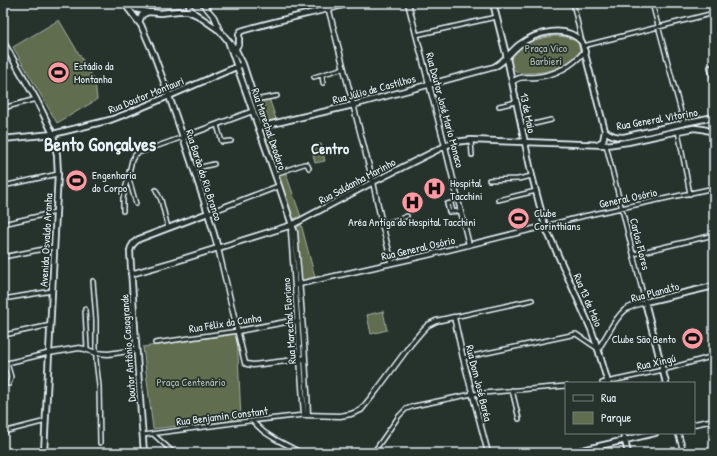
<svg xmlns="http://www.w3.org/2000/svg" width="717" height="456" font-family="'Patrick Hand',sans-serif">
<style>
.green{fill:#606d4f;stroke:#a4afa4}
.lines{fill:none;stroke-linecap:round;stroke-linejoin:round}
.minor-casing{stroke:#e8f1f8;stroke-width:6}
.tertiary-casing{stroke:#e8f1f8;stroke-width:7}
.secondary-casing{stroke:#e8f1f8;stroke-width:8}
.minor{stroke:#26332d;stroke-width:3}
.tertiary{stroke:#26332d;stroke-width:4}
.secondary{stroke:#26332d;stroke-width:4.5}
.labels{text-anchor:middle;stroke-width:3.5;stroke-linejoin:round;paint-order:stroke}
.park-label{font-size:11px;fill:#b2bcb4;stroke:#26332d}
.poi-label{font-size:11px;fill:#e8f1f8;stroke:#26332d;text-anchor:start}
.street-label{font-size:11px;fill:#e8f1f8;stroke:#26332d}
.district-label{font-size:15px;font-weight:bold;fill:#e8f1f8;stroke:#26332d}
.town-label{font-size:19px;font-weight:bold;fill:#e8f1f8;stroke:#26332d}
</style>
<rect width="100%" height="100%" fill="#26332d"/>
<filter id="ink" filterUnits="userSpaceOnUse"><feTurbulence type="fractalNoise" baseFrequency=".025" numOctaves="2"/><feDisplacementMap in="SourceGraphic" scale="8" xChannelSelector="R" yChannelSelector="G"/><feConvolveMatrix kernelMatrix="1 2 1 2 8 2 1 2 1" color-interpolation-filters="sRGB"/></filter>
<g filter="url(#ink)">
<path class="green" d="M59,20l36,61 2,18 -4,3 -36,21 -44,-76z
M555,36l12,1 11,5 2,9c-11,17 -31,21 -49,22 -5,0 -12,1 -15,-2 -3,-1 -4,-5 -5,-8 -3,-18 31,-26 44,-27z
M269,98l8,24 -12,3 -8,-24z
M270,128l31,89 -8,2 -31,-89z
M321,144l4,17 -10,2 -4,-17z
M301,224l14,53 -14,4 -4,-53z
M383,311l4,19 -16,4 -4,-19z
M237,334l4,84 -88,11 -10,-82z"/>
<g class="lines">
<defs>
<path id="minor" d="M186,3l10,11
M573,3l9,39
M652,3l32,120
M494,6l11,-3
M416,35l80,-18
M583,46l131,-33
M710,67l4,16
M322,75l1,8
M314,77l30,-9
M255,100l22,-4
M499,106l17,-4
M3,108l33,-9
M217,125l5,17 9,-1
M521,127l30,-7
M678,131l12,63
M471,140l1,15
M606,145l39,157
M193,169l21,-5
M275,174l29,-10h3l2,4
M129,179l7,25
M489,180l29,-1 14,-3
M3,186l55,-12
M156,190l5,10 7,28
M498,200l38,-9
M123,211v-13l9,-38 3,-5 3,-2 45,-16
M453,212l-2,-9 -4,1 2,8 12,-1
M3,224l53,-12
M382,224l15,-4 10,-4
M545,226l39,-10 130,-28
M634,254l80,-19
M3,257l51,-10
M93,281l3,39v40l3,26 1,57
M3,299l49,-8
M85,309l2,40
M454,317l78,-17
M4,335l47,-10
M155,343l83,-12
M463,358l113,-24 22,15
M7,363l4,14 -2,7
M3,364l46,-11
M602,383l61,-13 51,-14
M512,390l7,29
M252,421l12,11 11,7 27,14h14
M3,432l43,-11
M153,434l21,19
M143,435l98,-13 63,-7
M373,453l26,-37 7,-7 8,-3 58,-12 94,-8"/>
<path id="tertiary" d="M202,3l12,14 6,14
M327,3l46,179 9,42 10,39
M408,3l37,143 24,99
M512,82c9,-7 14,-4 24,-5 20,-2 36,-11 49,-26
M183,137l70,-26
M208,213l71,-27
M292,225l-1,7 13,183 36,1 11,-2 10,-4 16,-20 34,-46 11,-13 6,-6 8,-4 18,-4 9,41 25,95
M292,225l3,7c5,61 11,122 13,183
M218,248l27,115 2,1 6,1 50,-6
M295,285l133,-30 117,-29
M238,331l53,-10 7,1
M598,349c9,-12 15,-29 27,-39 6,-4 13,-6 20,-8
M49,353l30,-5 6,1 11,4 12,1 28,-4
M694,424l20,-4
M678,433l6,20"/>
<path id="secondary" d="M124,3l17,22 13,30 15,41 14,41 25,76 10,35
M128,3l8,6 12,3 13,1 17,-2h10l9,4 23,16 16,19 7,14 20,62
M493,3l14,55 25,118 13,50 46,103 7,20 10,34
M139,22l3,-7 6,-3
M228,41l51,145 13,39
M3,42l33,57 17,35 4,21 1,19 -2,38 -12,241
M234,51l5,-8v-9l2,-3c36,-11 73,-18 110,-28
M259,127l94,-22 141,-38c12,-6 15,-14 25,-22 17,-13 47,-21 63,-3l23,89 -2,10 -5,3
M605,131c7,5 11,6 19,6l60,-14 30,-6
M3,139l50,-5 57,-14 16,-6 43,-18 74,-32
M131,274l42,-12 119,-37 81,-43 72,-36 10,-4 16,-2 135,5 22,-3 50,-11 16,-3 8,1 12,3
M666,383l-21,-81 69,-16
M623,433l5,20
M144,453c-5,-67 -10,-134 -14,-202 1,-6 4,-9 9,-12l69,-26
M570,453l85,-20"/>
</defs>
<use href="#minor" class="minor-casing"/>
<use href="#tertiary" class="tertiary-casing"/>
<use href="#secondary" class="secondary-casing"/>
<use href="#minor" class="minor"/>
<use href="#tertiary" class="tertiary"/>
<use href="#secondary" class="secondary"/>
</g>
</g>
<defs>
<symbol id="stadium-disc" viewBox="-11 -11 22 22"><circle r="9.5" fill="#ff9aa2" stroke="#26332d"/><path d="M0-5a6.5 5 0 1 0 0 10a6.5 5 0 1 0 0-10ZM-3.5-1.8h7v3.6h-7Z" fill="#111"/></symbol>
<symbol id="hospital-disc" viewBox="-11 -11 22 22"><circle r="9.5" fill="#ff9aa2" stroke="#26332d"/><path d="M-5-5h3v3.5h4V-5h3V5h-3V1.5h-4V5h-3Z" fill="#111"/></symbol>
</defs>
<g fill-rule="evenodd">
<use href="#stadium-disc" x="46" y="60" width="25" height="25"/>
<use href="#stadium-disc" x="64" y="168" width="25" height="25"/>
<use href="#hospital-disc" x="422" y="176" width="25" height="25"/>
<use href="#hospital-disc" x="400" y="190" width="25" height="25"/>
<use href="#stadium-disc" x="506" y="206" width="25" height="25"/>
<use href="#stadium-disc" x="680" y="326" width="25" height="25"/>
</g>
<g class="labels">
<g class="park-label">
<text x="546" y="52">Praça Vico<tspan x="546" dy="13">Barbieri</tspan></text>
<text x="191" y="386">Praça Centenário</text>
</g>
<g class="poi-label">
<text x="74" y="70">Estádio da<tspan x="74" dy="13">Montanha</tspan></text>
<text x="92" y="179">Engenharia<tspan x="92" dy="13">do Corpo</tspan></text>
<text x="450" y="187">Hospital<tspan x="450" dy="13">Tacchini</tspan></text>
<text x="534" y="217">Clube<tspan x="534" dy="13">Corinthians</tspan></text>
<text x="412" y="226" text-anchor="middle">Aréa Antiga do Hospital Tacchini</text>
<text x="676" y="343" text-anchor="end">Clube São Bento</text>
</g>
<g class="street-label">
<text transform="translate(374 89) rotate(-15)" y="4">Rua Júlio de Castilhos</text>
<text transform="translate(146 95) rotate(-22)" y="4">Rua Doutor Montauri</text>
<text transform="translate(445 110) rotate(75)" y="4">Rua Doutor José Mario Monaco</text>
<text transform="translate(528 113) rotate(78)" y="4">13 de Maio</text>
<text transform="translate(657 119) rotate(-10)" y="4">Rua General Vitorino</text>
<text transform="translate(269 129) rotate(71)" y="4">Rua Marechal Deodoro</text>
<text transform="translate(204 175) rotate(72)" y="4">Rua Barão do Rio Branco</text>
<text transform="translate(357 181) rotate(-28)" y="4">Rua Saldanha Marinho</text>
<text transform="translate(628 198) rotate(-12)" y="4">General Osório</text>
<text transform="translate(46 240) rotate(-87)" y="4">Avenida Osvaldo Aranha</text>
<text transform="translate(640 244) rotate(76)" y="4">Carlos Flores</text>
<text transform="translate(418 248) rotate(-13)" y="4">Rua General Osório</text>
<text transform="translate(655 292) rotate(-15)" y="4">Rua Planalto</text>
<text transform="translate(588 300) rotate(67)" y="4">Rua 13 de Maio</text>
<text transform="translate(289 321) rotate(-94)" y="4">Rua Marechal Floriano</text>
<text transform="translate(225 323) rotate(-9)" y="4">Rua Félix da Cunha</text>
<text transform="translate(128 348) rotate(-94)" y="4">Doutor Antônio Casagrande</text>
<text transform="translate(656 362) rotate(-13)" y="4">Rua Xingú</text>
<text transform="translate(479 383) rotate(76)" y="4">Rua Dom José Baréa</text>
<text transform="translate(222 416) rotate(-7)" y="4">Rua Benjamin Constant</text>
</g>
<g class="district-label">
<text x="330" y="154">Centro</text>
</g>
<g class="town-label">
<text x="100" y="151">Bento Gonçalves</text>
</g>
</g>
<rect width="717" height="456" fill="none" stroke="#26332d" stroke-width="16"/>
<rect x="8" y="8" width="701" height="440" fill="none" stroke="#e8f1f8" stroke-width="1.5" filter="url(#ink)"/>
<rect x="565" y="382" width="130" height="52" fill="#26332d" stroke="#747f7e"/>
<rect x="573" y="395" width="20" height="6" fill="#26332d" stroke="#747f7e"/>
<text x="601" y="402" font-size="12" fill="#e8f1f8">Rua</text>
<rect x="573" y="412" width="20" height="12" fill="#606d4f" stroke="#747f7e"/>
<text x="601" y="422" font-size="12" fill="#e8f1f8">Parque</text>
</svg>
